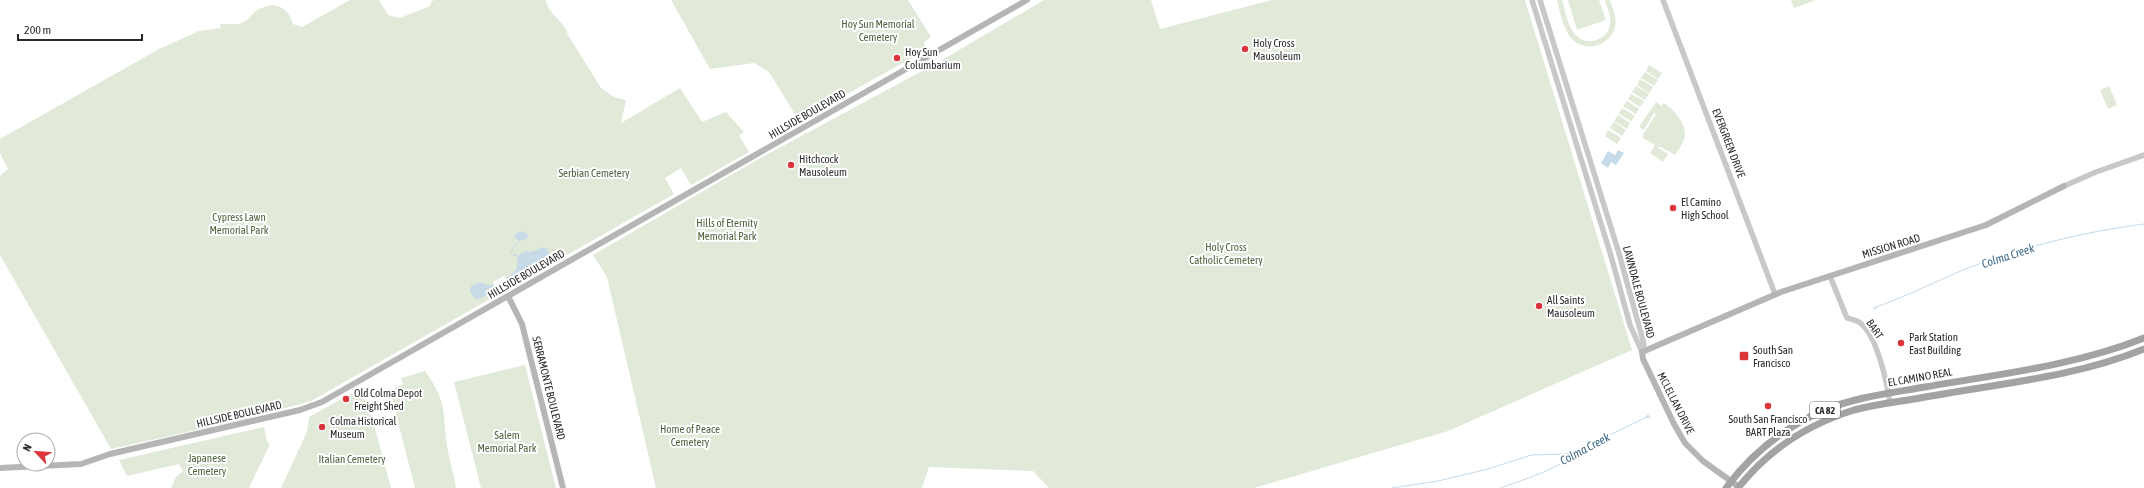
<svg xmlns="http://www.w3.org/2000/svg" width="2144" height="488" font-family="'Asap Condensed',sans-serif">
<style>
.green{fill:#e1e9d9}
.water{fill:#c6dae8}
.pier{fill:#fff}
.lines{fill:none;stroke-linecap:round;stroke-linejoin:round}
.stream{stroke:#c6dae8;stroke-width:1}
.tertiary{stroke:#c8c8c8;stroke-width:5.5}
.secondary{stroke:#b5b5b5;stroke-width:6}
.primary{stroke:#a3a3a3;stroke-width:7}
.poi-dot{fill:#dc343b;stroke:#fff;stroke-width:1.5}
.labels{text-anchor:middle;stroke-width:4;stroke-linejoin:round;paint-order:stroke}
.shield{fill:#fff;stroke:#6b6b6b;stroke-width:1}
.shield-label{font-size:10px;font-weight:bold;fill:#2b2b2b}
.park-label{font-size:11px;fill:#4d643c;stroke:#fff}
.poi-label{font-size:11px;fill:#2b2b2b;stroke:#fff;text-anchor:start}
.street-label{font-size:11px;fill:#2b2b2b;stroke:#fff}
.water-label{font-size:12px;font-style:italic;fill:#3e6988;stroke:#fff}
</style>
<rect width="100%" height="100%" fill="#fff"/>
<path class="green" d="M350,0h29l9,15 12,3 30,-12 1,-4 3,-2h112c2,15 19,21 22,35l33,53 13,9 12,3 -5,23 59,-35 22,34 24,-10 18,20 -5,3 10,17 -58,33 -10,-17 -16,10 9,16 -363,207 -65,18 -135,30 -111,-194v-79l8,-7 -8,-16v-14l159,-90 40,-18 22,-3 -1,-4c7,-1 15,2 22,-1 6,-2 9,-8 14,-12 17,-11 31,-6 37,13l9,3z
M671,0h237l23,37 -7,5 1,5 -10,9 -116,65 -30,-49 -15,-9 -44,6z
M1044,0h107l9,29 112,-29h253l107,350 -184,81 -194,57h-205l-16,-17 -104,-4 -7,21h-266l-49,-211 -14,-22 162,-94 180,-97z
M1557,0h5c3,10 5,24 12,33 10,14 33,9 36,-8 2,-9 -3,-17 -5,-25h5c3,9 7,18 5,27 -5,20 -31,26 -44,11 -8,-10 -11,-26 -14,-38z
M1568,0h31l7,20 -29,10z
M1791,0h25l-22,8z
M1649,65l13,8 -4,6 -12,-8z
M1645,72l13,8 -4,6 -13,-8z
M1640,79l13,8 -4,6 -12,-8z
M1636,86l13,8 -4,6 -13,-8z
M2109,86l8,19 -9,4 -8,-19z
M1631,94l13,7 -4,6 -12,-8z
M1627,101l12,8 -3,5 -13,-8z
M1656,102l5,4 3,-3c11,7 26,24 19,39 -2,5 -6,9 -8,13l-14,-8h-4l11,7 -5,8 -13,-9 5,-8 -12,-7v-3l13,-21 -2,-1 -10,17 -5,-3z
M1622,108l13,8 -4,5 -12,-7z
M1618,115l12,8 -3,6 -13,-8z
M1614,122l12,8 -4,6 -12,-8z
M1608,130l13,8 -4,6 -12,-8z
M525,365l31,123h-75l-27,-106z
M425,371c23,33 17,38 22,75 2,14 7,28 9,42h-41l-25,-97 13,-7 -2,-6z
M358,390l9,13 7,22 17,63h-110l26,-56 2,-15z
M264,427l3,15 3,2 -21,44h-78l5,-11 7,-6 -4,-7 -52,12 -8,-16z"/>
<path class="water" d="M1618,150l6,3 -8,12 -5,-3 -3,6 -7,-5 7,-12 7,4z
M524,231l4,4v3l-8,3 -5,-3v-4z
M543,247l4,2 3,8 -13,4 -7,10h-8l-3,6c-19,4 -24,13 -39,22h-4l-6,-7 1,-6 9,-4 11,4 20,-11 6,-6 1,-13 8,-5 5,1z"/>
<path class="pier" d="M504,276l5,6 -14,7 -2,-7z"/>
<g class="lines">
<path class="stream" d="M511,253l2,-5 7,-7
M513,255l5,1
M514,255l3,2
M1873,308c33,-11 63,-27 95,-40 58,-22 115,-36 176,-44
M1874,310l3,-3
M1649,414l-3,3 4,1
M1392,488l46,-7 50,-12 43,-14 34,-1 12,-3
M1500,488c20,-7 65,-21 77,-37l72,-35"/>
<path class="tertiary" d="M1532,0l79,256 19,69 12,27
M1540,0l78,250 26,94 -2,8
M1663,0l112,294
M2064,186l32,-14 48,-17
M1830,276l17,42c3,1 8,2 12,4 18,12 28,61 31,81"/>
<path class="secondary" d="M508,296l14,28 41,164
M0,468l81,-4 29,-10 190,-44 22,-8 705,-402
M1739,487l-36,-26 -18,-18 -11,-19 -31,-65 -1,-7 139,-60 205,-67 78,-39"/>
<path class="primary" d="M1726,488c25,-34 58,-60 96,-77 33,-14 69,-18 103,-24 74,-13 149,-21 219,-49
M1738,488c30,-38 71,-64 116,-78 22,-6 44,-8 66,-12 74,-14 153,-20 224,-49"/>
</g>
<g class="poi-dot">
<circle cx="1245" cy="49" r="4"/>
<circle cx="897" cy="58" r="4"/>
<circle cx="791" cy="165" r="4"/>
<circle cx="1673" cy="208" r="4"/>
<circle cx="1539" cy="306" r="4"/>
<circle cx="1901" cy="343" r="4"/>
<rect x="1739" y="351" width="10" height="10" rx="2"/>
<circle cx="346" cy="399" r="4"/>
<circle cx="1768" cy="406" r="4"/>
<circle cx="322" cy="427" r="4"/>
</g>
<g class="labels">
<rect class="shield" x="1810" y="402" width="30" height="16" rx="3"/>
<g class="shield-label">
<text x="1825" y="414">CA 82</text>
</g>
<g class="park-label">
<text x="878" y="28">Hoy Sun Memorial<tspan x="878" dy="13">Cemetery</tspan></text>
<text x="594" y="177">Serbian Cemetery</text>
<text x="239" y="221">Cypress Lawn<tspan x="239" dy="13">Memorial Park</tspan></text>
<text x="727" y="227">Hills of Eternity<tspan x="727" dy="13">Memorial Park</tspan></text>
<text x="1226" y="251">Holy Cross<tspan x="1226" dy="13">Catholic Cemetery</tspan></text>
<text x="690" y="433">Home of Peace<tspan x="690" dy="13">Cemetery</tspan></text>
<text x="507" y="439">Salem<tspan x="507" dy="13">Memorial Park</tspan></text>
<text x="207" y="462">Japanese<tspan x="207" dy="13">Cemetery</tspan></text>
<text x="352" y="463">Italian Cemetery</text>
</g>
<g class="poi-label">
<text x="1253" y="47">Holy Cross<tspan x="1253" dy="13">Mausoleum</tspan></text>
<text x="905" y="56">Hoy Sun<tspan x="905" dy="13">Columbarium</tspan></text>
<text x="799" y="163">Hitchcock<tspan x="799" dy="13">Mausoleum</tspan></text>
<text x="1681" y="206">El Camino<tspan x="1681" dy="13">High School</tspan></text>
<text x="1547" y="304">All Saints<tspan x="1547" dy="13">Mausoleum</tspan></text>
<text x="1909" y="341">Park Station<tspan x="1909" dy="13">East Building</tspan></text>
<text x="1753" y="354">South San<tspan x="1753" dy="13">Francisco</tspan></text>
<text x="354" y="397">Old Colma Depot<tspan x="354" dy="13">Freight Shed</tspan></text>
<text x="1768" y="423" text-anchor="middle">South San Francisco<tspan x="1768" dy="13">BART Plaza</tspan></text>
<text x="330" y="425">Colma Historical<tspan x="330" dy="13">Museum</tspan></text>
</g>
<g class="street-label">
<text transform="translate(807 114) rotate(-30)" y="4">HILLSIDE BOULEVARD</text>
<text transform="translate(1729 143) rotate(69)" y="4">EVERGREEN DRIVE</text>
<text transform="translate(1891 246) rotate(-17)" y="4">MISSION ROAD</text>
<text transform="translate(526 274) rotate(-30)" y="4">HILLSIDE BOULEVARD</text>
<text transform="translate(1639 292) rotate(75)" y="4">LAWNDALE BOULEVARD</text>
<text transform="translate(1875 329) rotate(56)" y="4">BART</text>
<text transform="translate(1920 377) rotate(-10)" y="4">EL CAMINO REAL</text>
<text transform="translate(549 388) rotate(76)" y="4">SERRAMONTE BOULEVARD</text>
<text transform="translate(1676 403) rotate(63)" y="4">MCLELLAN DRIVE</text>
<text transform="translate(239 414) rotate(-13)" y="4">HILLSIDE BOULEVARD</text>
</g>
<g class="water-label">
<text transform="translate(2008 256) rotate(-18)" y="4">Colma Creek</text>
<text transform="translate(1585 449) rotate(-28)" y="4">Colma Creek</text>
</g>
</g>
<g transform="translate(36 452) rotate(296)"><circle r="19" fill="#ffffff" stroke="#aaaaaa"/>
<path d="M0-3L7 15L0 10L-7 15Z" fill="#dc343b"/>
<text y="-6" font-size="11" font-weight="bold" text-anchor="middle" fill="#2b2b2b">N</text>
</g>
<path d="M18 34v6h124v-6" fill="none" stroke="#2b2b2b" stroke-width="2"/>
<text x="24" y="34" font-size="12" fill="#2b2b2b" stroke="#ffffff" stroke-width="3" paint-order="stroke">200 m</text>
</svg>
